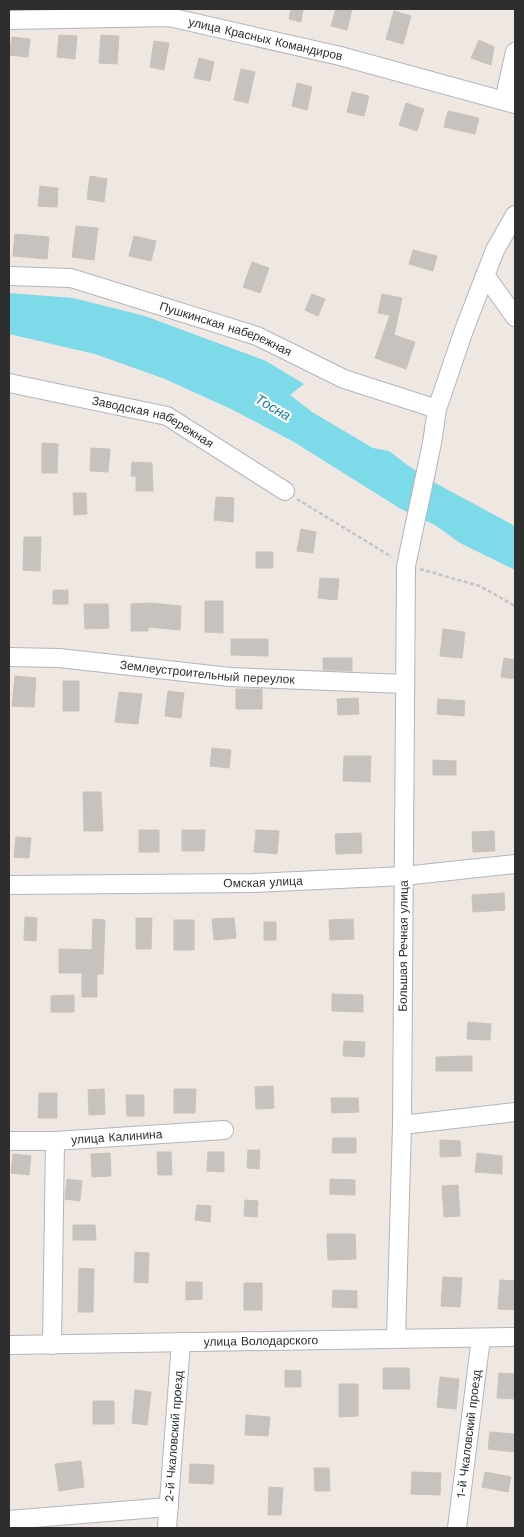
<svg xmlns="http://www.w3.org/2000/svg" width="524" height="1537" font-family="'Work Sans',sans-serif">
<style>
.water{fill:#7cdae9}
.building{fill:#c7c2bd;stroke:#cac3bb}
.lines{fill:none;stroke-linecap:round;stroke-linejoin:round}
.minor-casing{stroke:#b2b5bd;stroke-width:20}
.path{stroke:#c4c4c4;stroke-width:2.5;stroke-dasharray:4 2.5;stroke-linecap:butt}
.minor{stroke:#fff;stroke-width:18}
.labels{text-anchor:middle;stroke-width:4.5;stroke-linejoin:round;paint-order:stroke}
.street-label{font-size:12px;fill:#2e2e2e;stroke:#fff}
.water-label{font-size:14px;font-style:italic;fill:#157e9a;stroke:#fff}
</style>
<rect width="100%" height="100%" fill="#eee7e2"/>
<path class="water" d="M9,293l64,5 72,18 121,45 38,23 -14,11 22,17 61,36 16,3 21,16 27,17 78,42v44l-55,-27 -25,-18 -34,-16 -107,-67 -63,-33 -66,-30 -70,-25 -86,-20z"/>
<path class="building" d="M291,9h12l-2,13 -12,-3z
M336,9h16l-5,21 -16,-4z
M394,11l17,5 -8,28 -17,-5z
M59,35l18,1 -2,23 -18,-2z
M101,35l18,1 -2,28 -18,-1z
M12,37l18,2 -2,18 -19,-2z
M479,40l15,7 -3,18 -20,-7z
M154,41l15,2 -5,27 -14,-3z
M199,58l15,4 -4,19 -16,-3z
M241,69l14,3 -7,31 -14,-3z
M297,83l15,4 -5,23 -15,-4z
M352,92l17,4 -5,20 -17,-4z
M406,103l18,6 -7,22 -18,-6z
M448,111l31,7 -4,16 -31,-7z
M90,176l17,3 -3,23 -17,-3z
M40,186l18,2 -1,19 -19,-1z
M76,226l22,2 -4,32 -22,-3z
M15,234l34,3 -2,22 -34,-3z
M134,236l22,5 -5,20 -22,-5z
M413,250l24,6 -4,15 -24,-7z
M252,262l17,6 -9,25 -17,-6z
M312,294l13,5 -7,17 -13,-6z
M382,294l20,4 -8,37 21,7 -9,27 -31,-11 15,-43 -12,-2z
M42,443l16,1 -1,29h-15z
M91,448l19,1 -2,23 -18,-1z
M132,462l20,1 1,28h-17v-15h-5z
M73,493h13l1,21 -13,1z
M216,497l18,1 -1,24 -19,-2z
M301,529l15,3 -3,21 -16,-2z
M24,537h17l-1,34 -17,-1z
M256,552h17v16h-17z
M320,578l19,1 -2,21 -19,-2z
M53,590h15v14h-15z
M205,601h18v32l-18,-1z
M151,603l30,3 -1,24 -32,-3v4h-17v-27z
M84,604h24l1,24 -24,1z
M443,629l22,3 -3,26 -22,-2z
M231,639h37v17l-37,-1z
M323,658h29v13l-29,-1z
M504,658l11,2v19l-14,-2z
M15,676l21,2 -2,29 -22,-1z
M63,681h16v30h-16z
M236,689h26v20h-26z
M168,691l16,2 -3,25 -16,-2z
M119,692l23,2 -4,30 -23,-2z
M358,698l1,16 -21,1 -1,-16z
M438,699l27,2 -1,15 -27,-2z
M212,748l19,2 -2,18 -19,-2z
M344,756h27l-1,26 -27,-1z
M433,760l23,1v14h-23z
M83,792h18l2,39h-19z
M139,830h20v22h-20z
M182,830h23l-1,21h-22z
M256,830l23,1 -2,23 -23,-2z
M494,831l1,20 -22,1 -1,-20z
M361,833l1,20 -26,1 -1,-20z
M16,837l15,1 -2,20 -15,-1z
M504,893l1,17 -32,2 -1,-17z
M25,917l12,1 -1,23 -12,-1z
M136,918h16l-1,31h-15z
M234,918l2,20 -22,2 -2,-21z
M93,919l12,1 -2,54h-6v23h-15v-24h-23v-24l33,1z
M353,919l1,20 -24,1 -1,-20z
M174,920h20v30h-20z
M264,922h12v18h-12z
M332,994l31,1v17l-31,-1z
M74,995v17h-23v-16z
M468,1022l23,2 -1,16 -23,-1z
M344,1041l21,1 -1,15 -21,-1z
M472,1056v15h-36v-14z
M273,1086l1,22 -18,1 -1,-22z
M104,1089l1,25 -16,1 -1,-25z
M174,1089h22l-1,24h-21z
M39,1093h18v25h-19z
M126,1095h18v21h-17z
M331,1098h27l1,14 -27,1z
M333,1138h23v15h-24z
M440,1140l20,1 1,15 -21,1z
M248,1150h12l-1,19 -12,-1z
M157,1152h14l1,23h-14z
M208,1152h16v20l-17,-1z
M110,1153l1,23 -19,1 -1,-23z
M477,1153l25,3v18l-27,-2z
M13,1154l18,2 -2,19 -18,-2z
M67,1179l15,2 -2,20 -15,-2z
M330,1179l25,1v15l-25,-1z
M458,1185l2,31 -16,1 -2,-31z
M245,1200l13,1 -1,16 -13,-1z
M197,1205l14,1 -1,16 -15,-2z
M73,1225h22l1,15h-23z
M327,1234h28l1,25 -28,1z
M135,1252l14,1 -1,30 -14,-1z
M79,1268l15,1 -1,43h-15z
M443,1277l19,1 -2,29 -19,-1z
M500,1280l15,1v29l-17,-1z
M186,1282h16v17l-16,1z
M244,1283h18v27h-18z
M333,1290l24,1v17l-25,-1z
M383,1368h26l1,21h-27z
M285,1370l16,1v16h-16z
M499,1373l16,1v25l-18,-1z
M440,1377l19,2 -3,30 -19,-2z
M339,1384h19v32l-19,1z
M135,1390l16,2 -4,33 -15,-2z
M93,1401h21v23h-21z
M246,1415l24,2 -2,19 -23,-1z
M490,1432l25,2v18l-27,-3z
M81,1461l3,26 -25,4 -4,-27z
M190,1464l24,1 -1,19 -24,-1z
M314,1468h15l1,23h-15z
M412,1472l29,1 -1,22 -29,-1z
M485,1472l26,5 -3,15 -26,-5z
M269,1487l14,1 -2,27h-13z"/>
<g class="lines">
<defs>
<g id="minor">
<path id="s1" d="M9,20l160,-3 171,39 175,48"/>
<path d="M504,101l11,-49"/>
<path d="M485,275l30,42"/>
<path id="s2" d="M9,276l62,2 186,58 87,43 93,30"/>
<path id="s3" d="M9,383l158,33 118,75"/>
<path id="s4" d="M9,657l50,1 171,19 174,7"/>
<path id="s5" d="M9,885l244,-2 151,-7 111,-12"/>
<path d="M402,1125l113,-13"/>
<path id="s6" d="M9,1141h46l169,-11"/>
<path id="s7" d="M396,1338l6,-213 4,-559 26,-123 5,-34 27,-79 31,-80 20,-35"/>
<path id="s8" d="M9,1345l506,-8"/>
<path d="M52,1345l3,-204"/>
<path d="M9,1520l160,-13"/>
<path id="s9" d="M167,1528l14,-186"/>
<path id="s10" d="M457,1528l24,-190"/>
</g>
</defs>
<use href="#minor" class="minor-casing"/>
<path class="path" d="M297,499l95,58
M420,569l60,17 35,20"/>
<use href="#minor" class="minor"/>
</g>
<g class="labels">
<g class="street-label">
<text dy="4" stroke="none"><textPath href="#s1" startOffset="259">улица Красных Командиров</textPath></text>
<text dy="4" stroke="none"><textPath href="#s2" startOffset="225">Пушкинская набережная</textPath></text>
<text dy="4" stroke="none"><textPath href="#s3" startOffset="150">Заводская набережная</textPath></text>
<text dy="4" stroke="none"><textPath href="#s4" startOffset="199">Землеустроительный переулок</textPath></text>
<text dy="4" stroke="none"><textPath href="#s5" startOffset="254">Омская улица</textPath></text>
<text dy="4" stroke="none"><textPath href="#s7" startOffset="392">Большая Речная улица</textPath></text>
<text dy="4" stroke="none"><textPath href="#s6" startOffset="108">улица Калинина</textPath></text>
<text dy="4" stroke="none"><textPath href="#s8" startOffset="252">улица Володарского</textPath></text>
<text dy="4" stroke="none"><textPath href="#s10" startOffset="95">1-й Чкаловский проезд</textPath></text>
<text dy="4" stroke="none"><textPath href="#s9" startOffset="92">2-й Чкаловский проезд</textPath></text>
</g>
<g class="water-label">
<text transform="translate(273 407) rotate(30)" y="5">Тосна</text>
</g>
</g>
<rect width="524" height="1537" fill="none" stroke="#2e2e2e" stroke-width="20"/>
</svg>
